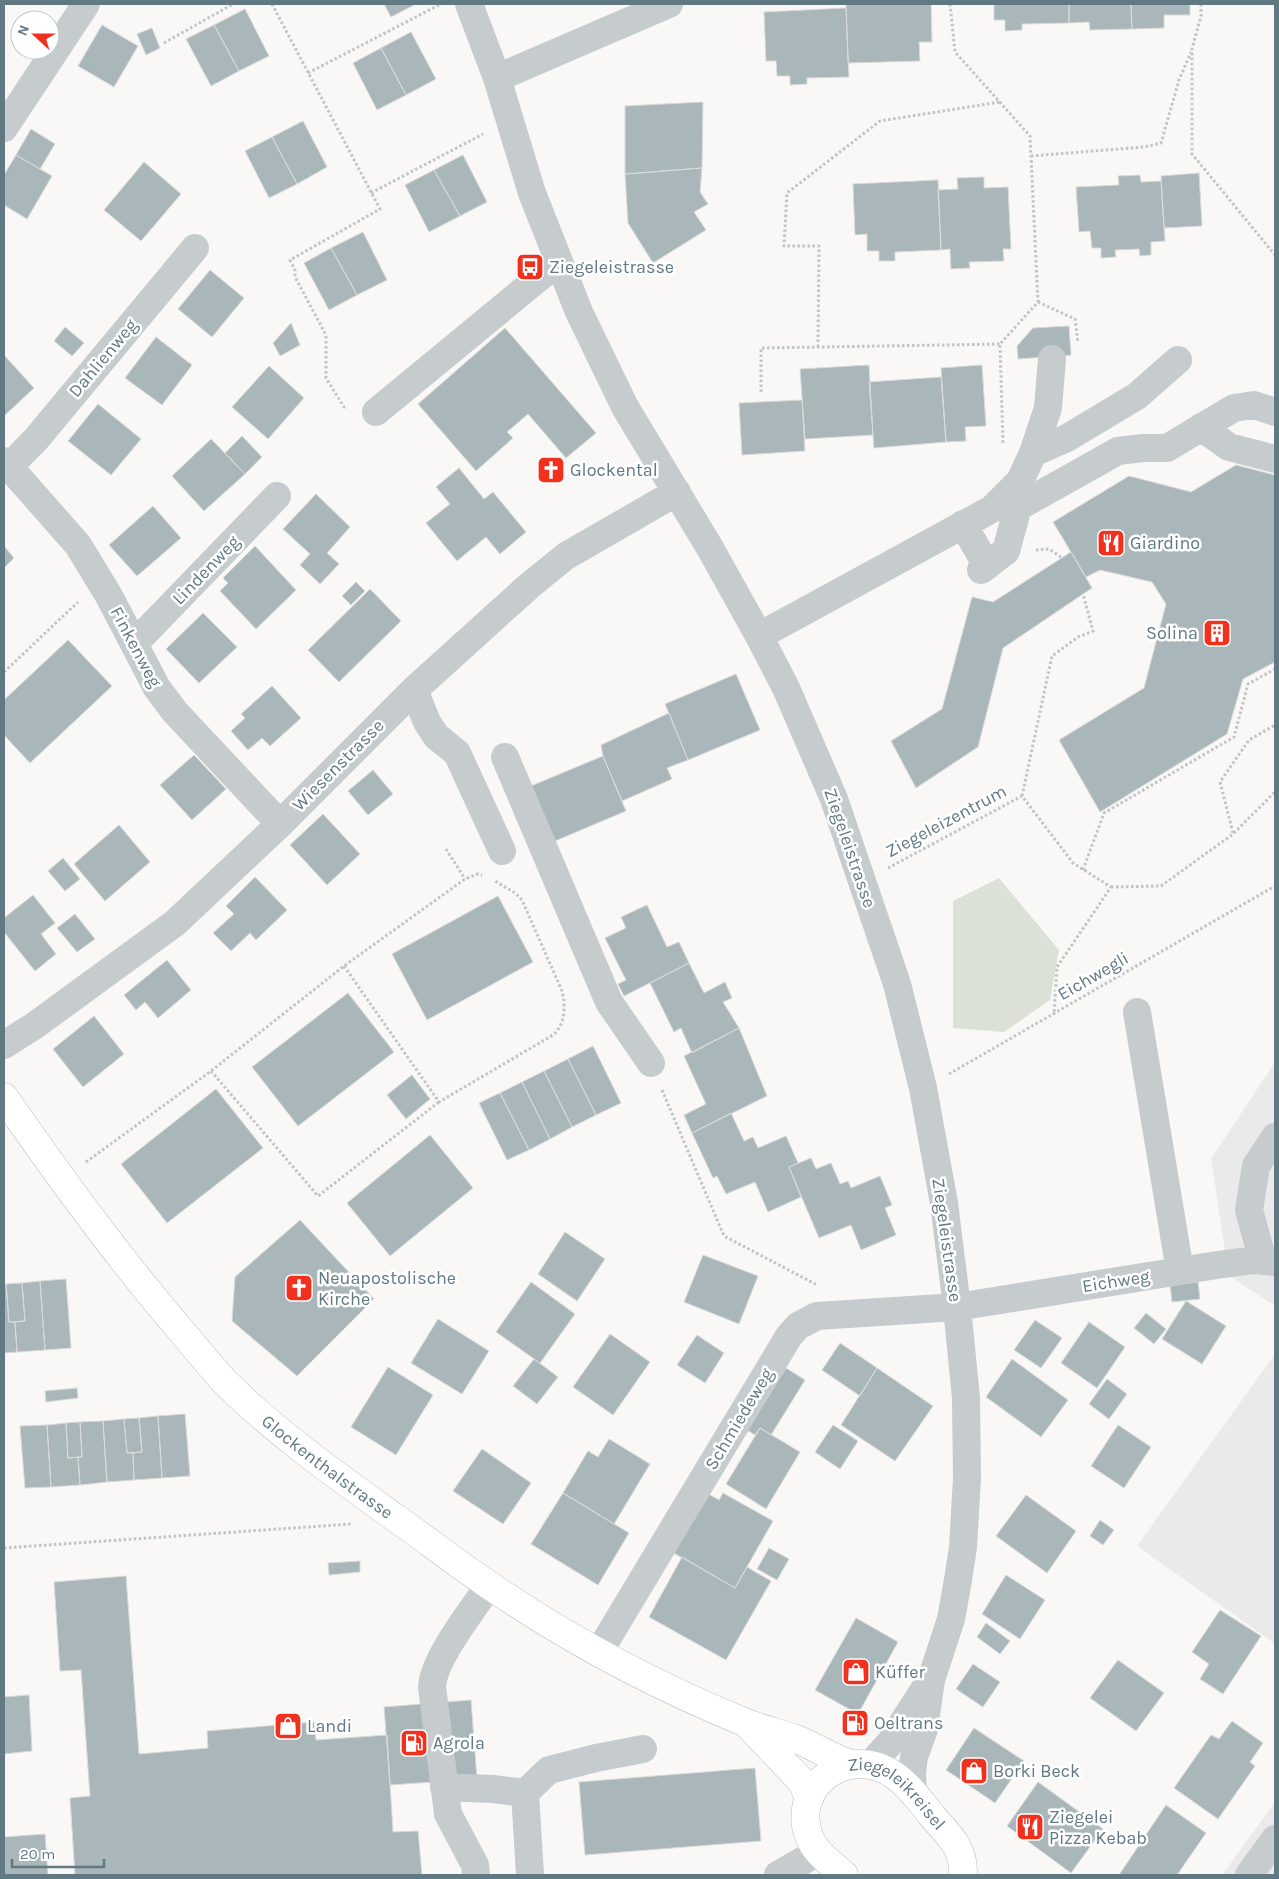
<svg xmlns="http://www.w3.org/2000/svg" width="1279" height="1879" font-family="Karla,sans-serif">
<style>
.built{fill:#e9eae9}
.green{fill:#dbe1d6}
.building{fill:#a9b6ba;stroke:#dadad8}
.lines{fill:none;stroke-linecap:round;stroke-linejoin:round}
.major-casing{stroke:#b6bdc0;stroke-width:29}
.path{stroke:#c1c4c6;stroke-width:3;stroke-dasharray:2.5 2.5;stroke-linecap:butt}
.minor{stroke:#c6cbce;stroke-width:28}
.major{stroke:#fff;stroke-width:28}
.labels{text-anchor:middle;stroke-width:5;stroke-linejoin:round;paint-order:stroke}
.poi-label{font-size:18px;fill:#617983;stroke:#fff;text-anchor:start}
.street-label{font-size:18px;fill:#617983;stroke:#fff}
</style>
<rect width="100%" height="100%" fill="#f9f8f6"/>
<path class="built" d="M1275,1062v244l-46,-30 -18,-117z
M1275,1354v290l-138,-98z
M1275,1802v73h-53z"/>
<path class="green" d="M999,878l60,72 -9,50 -46,32 -51,-4v-127z"/>
<path class="building" d="M384,4h32l-25,13z
M846,4h85l1,38h-13l1,19 -72,2z
M994,4h75v19l-47,1v6l-17,1v-11h-11z
M1069,4h62l1,25 -42,1 -1,-8 -20,1z
M1131,4h59v11h-26v13l-32,1z
M846,8l3,69 -42,1v6l-17,1v-9h-13l-1,-15h-10l-2,-49z
M245,9l24,47 -30,15 -25,-46z
M102,25l36,21 -24,41 -36,-21z
M214,25l25,46 -28,15 -25,-47z
M152,28l8,20 -14,7 -9,-21z
M411,32l25,47 -30,16 -25,-47z
M381,48l25,47 -29,15 -24,-47z
M703,102l-1,66 -77,6v-68z
M303,121l24,46 -30,17 -25,-47z
M31,129l24,15 -15,25 -24,-14z
M272,137l25,47 -28,14 -24,-47z
M16,155l36,21 -25,43 -23,-14v-30z
M463,155l24,47 -27,14 -26,-46z
M144,162l37,32 -40,47 -37,-31z
M702,168l-2,24 8,12 -14,8 12,18 -53,33 -25,-40 -3,-49z
M434,170l26,46 -31,16 -24,-47z
M1199,173l3,53 -38,2 -3,-52z
M1140,175l1,7 20,-1 4,60 -14,1v13l-11,1 -1,-7 -24,1 1,7 -15,1v-10h-9l-2,-17 -11,1 -3,-45 43,-2 -1,-9z
M984,177v11l24,-1 3,62h-8l1,12 -35,1 1,6 -19,1 -1,-20 -9,1 -3,-60 20,-1 -1,-11z
M938,180l3,70 -46,2v9h-16v-10h-12v-17l-12,1 -2,-51z
M363,232l24,48 -30,15 -26,-47z
M331,248l26,47 -28,15 -25,-47z
M210,270l34,28 -32,39 -34,-28z
M291,323l9,22 -20,11 -7,-13z
M1069,326l2,29 -53,4 -1,-13 16,-18z
M65,327l19,16 -12,13 -18,-15z
M505,328l91,105 -30,25 -38,-44 -21,18 6,6 -37,33 -58,-67z
M156,337l36,28 -30,40 -37,-27z
M4,355l30,33 -30,28z
M869,365l4,70 -68,4 -5,-70z
M982,365l4,61 -21,1 1,14 -20,1 -5,-74z
M269,366l35,32 -36,41 -36,-32z
M941,377l5,65 -72,6 -5,-66z
M802,400l3,51 -63,4 -3,-52z
M98,404l43,35 -30,36 -43,-34z
M242,436l20,21 -17,17 -20,-21z
M211,439l34,35 -41,37 -32,-35z
M1236,465l39,10v187l-32,17 -16,55 -127,78 -41,-72 85,-52 22,-84 -14,-22 -52,-12 -14,7 -33,-55 76,-46 62,16z
M459,468l25,31 9,-7 33,40 -26,22 -14,-17 -29,24 -31,-38 24,-19 -14,-17z
M316,494l34,33 -23,26 12,11 -19,20 -20,-19 10,-11 -27,-25z
M153,506l28,32 -44,38 -28,-31z
M4,546l10,12 -10,10z
M255,546l41,44 -40,39 -36,-38 8,-8 -5,-5z
M1071,552l21,36 -89,60 -25,99 -62,41 -25,-47 51,-32 30,-112 21,5z
M356,582l9,9 -14,14 -9,-9z
M370,589l31,32 -62,61 -31,-32z
M203,613l34,34 -38,36 -33,-34z
M68,640l44,46 -82,77 -26,-28v-35z
M736,674l24,56 -72,30 -23,-56z
M272,686l29,32 -31,28 -8,-8 -14,12 -17,-19 14,-13 -4,-4z
M669,713l19,47 -21,8 5,11 -50,22 -19,-45 -2,-11z
M194,755l32,34 -34,31 -32,-35z
M603,756l23,55 -71,30 -24,-55z
M373,770l20,24 -25,21 -20,-24z
M323,814l37,40 -33,31 -37,-40z
M119,825l31,37 -45,39 -31,-37z
M63,858l17,21 -15,12 -17,-20z
M255,877l32,33 -31,30 -6,-7 -19,18 -18,-18 21,-19 -8,-8z
M33,895l22,28 -14,11 15,20 -21,17 -31,-39v-14z
M498,896l35,66 -106,58 -35,-66z
M647,905l20,42 12,-5 10,21 -65,33 -6,-12 8,-4 -21,-42 21,-10 -5,-11z
M75,914l20,25 -18,13 -20,-24z
M167,960l24,30 -33,28 -13,-16 -9,8 -12,-15z
M689,963l15,30 21,-11 7,16 -9,4 16,26 -47,25 -11,-25 -7,4 -24,-49z
M348,993l46,59 -96,74 -46,-59z
M94,1016l30,38 -41,33 -30,-38z
M739,1028l28,68 -75,37 -8,-18 22,-11 -22,-48z
M593,1046l28,57 -25,12 -28,-56z
M568,1059l28,56 -24,12 -28,-56z
M544,1071l28,56 -22,12 -28,-57z
M412,1075l18,24 -24,20 -19,-24z
M522,1082l28,57 -21,11 -29,-57z
M216,1089l47,59 -96,75 -46,-59z
M500,1093l29,57 -22,10 -28,-57z
M731,1113l13,28 9,-4 5,11 28,-12 12,27 -9,4 12,30 -33,15 -13,-30 -29,12 -9,-18 -4,2 -21,-45z
M430,1135l43,53 -83,68 -43,-53z
M811,1158l5,11 15,-6 9,21 8,-3 3,7 29,-12 12,29 -7,3 11,27 -35,15 -10,-25 -32,13 -30,-71z
M300,1220l74,79 -77,77 -65,-55 3,-44z
M565,1232l40,27 -28,42 -39,-27z
M703,1255l55,21 -19,48 -55,-22z
M66,1279l5,69 -26,2 -5,-69z
M40,1281l5,69 -28,2 -2,-30 10,-1 -3,-38z
M531,1282l44,32 -35,49 -44,-31z
M1198,1282l2,17 -28,3 -2,-17z
M22,1283l3,38 -16,1 -3,-38z
M4,1284h2l3,38h6l2,30 -13,1z
M1186,1301l40,25 -24,38 -40,-25z
M1146,1313l20,16 -12,15 -20,-16z
M438,1319l51,32 -27,43 -51,-31z
M1035,1320l27,18 -21,30 -27,-18z
M1089,1322l36,25 -28,41 -36,-25z
M610,1334l40,28 -37,53 -40,-28z
M697,1335l27,18 -19,30 -28,-18z
M840,1343l37,25 -17,28 -38,-26z
M534,1359l24,18 -21,27 -24,-18z
M1012,1359l56,41 -27,37 -55,-40z
M388,1367l45,28 -37,60 -45,-28z
M786,1368l19,12 -34,55 -11,-7 -5,7 -8,-5z
M877,1368l56,38 -38,55 -54,-36z
M1107,1379l20,15 -18,25 -20,-15z
M77,1388l1,10 -32,4 -1,-11z
M185,1414l5,62 -28,2 -4,-62z
M158,1416l4,62 -28,2 -1,-27 9,-1 -3,-34z
M139,1418l3,34 -15,1 -3,-34z
M124,1419l3,34h6l1,27 -27,2 -4,-61z
M103,1421l4,61 -27,3 -2,-28h4l-2,-35z
M80,1422l2,35 -14,1 -2,-35z
M66,1423l2,35 10,-1 2,28 -29,2 -4,-62z
M47,1425l4,62 -26,1 -5,-62z
M833,1425l25,16 -18,28 -25,-17z
M1118,1425l33,22 -27,41 -33,-22z
M760,1428l40,24 -34,57 -40,-25z
M609,1439l41,25 -36,60 -51,-31 25,-42 10,6z
M482,1449l49,34 -28,41 -50,-33z
M705,1492l14,8 4,-7 50,28 -38,67 -63,-36z
M563,1493l66,40 -31,52 -67,-41z
M1026,1495l50,36 -29,42 -51,-37z
M1100,1520l14,10 -11,15 -13,-9z
M769,1548l20,11 -12,21 -20,-11z
M682,1557l53,31 12,-21 24,14 -45,79 -77,-43z
M360,1561v11l-31,3 -1,-12z
M1006,1575l39,25 -25,39 -38,-25z
M126,1576l13,178 69,-6 -1,-17 107,-9 2,18 71,-5 6,97 25,-1 4,44h-347l-5,-77 20,-2 -9,-126 -21,1 -6,-89z
M1220,1610l41,26 -38,58 -23,-15 9,-15 -17,-12z
M856,1618l42,24 -40,72 -43,-24z
M986,1623l24,18 -10,13 -23,-17z
M1118,1660l46,33 -28,38 -46,-33z
M973,1664l27,18 -17,25 -27,-18z
M29,1695l3,56 -28,3v-57z
M471,1700l6,79 -87,6 -6,-78z
M1232,1721l31,22 -13,19 5,4 -37,53 -44,-31 37,-53 8,4z
M974,1728l50,33 -29,42 -49,-33z
M755,1768l6,73 -176,14 -6,-73z
M1038,1782l65,47 -32,44 -64,-47z
M1166,1805l40,28 -29,42h-58z
M45,1834l3,41h-44v-38z"/>
<g class="lines">
<defs>
<g id="major">
<path id="s1" d="M4,1097c52,75 104,147 163,217 19,22 37,45 57,67 52,52 113,95 173,138 30,21 59,44 89,64 80,55 168,102 258,139 17,7 35,11 52,17 19,7 36,20 56,25"/>
<path d="M749,1726l54,57 6,16"/>
<path id="s2" d="M844,1875c-12,-11 -29,-22 -35,-39 -17,-44 28,-85 72,-68 21,8 38,31 52,49 17,20 31,30 30,58"/>
</g>
</defs>
<use href="#major" class="major-casing"/>
<path class="path" d="M272,4l108,205 -90,51 5,10v7l31,58v43l18,29h4
M950,4l5,48 75,84 8,166 -38,42 3,100
M1201,4v12l-9,33v105l83,101
M164,43l69,-39
M308,73l133,-69
M1031,156l113,-9 17,-4 18,-63 12,-28
M371,193l112,-59
M1038,302l37,17 3,24
M818,347l1,-101h-35l3,-53 93,-72 120,-19
M761,392v-44l239,-4
M1036,550l13,-1 12,8
M4,672l74,-70
M1022,796l30,-140 26,-19 15,-6 -10,-37
M1233,833l-13,-51 29,-42 26,-15
M446,849l19,30
M888,868l134,-72 51,67 38,24 -54,80 -3,48
M1083,870l21,-57 130,-76 14,-53 27,-15
M1111,887l50,-1 72,-52 42,-42
M344,966l95,136 114,-67c12,-10 13,-29 9,-44l-40,-91 -7,-7 -20,-12
M211,1071l107,125 121,-94
M949,1074l326,-188
M662,1090l62,146 93,49
M86,1162l125,-91 133,-105 121,-87 13,-5 4,1
M4,1548l347,-24"/>
<path class="minor" d="M469,4l28,74 35,115 47,119 46,95 85,141 49,88 27,52 48,111 63,185 26,104 21,115 13,104 9,91 1,80 -4,69 -5,33 -7,39 -20,61 -7,49 -10,28 -2,15 1,22
M497,78l172,-74
M4,128l82,-124
M376,412l182,-150
M1201,427l28,20 46,12
M1033,453l34,-15 70,-42 41,-36
M4,461l74,84 31,51 48,92 18,24 105,112
M9,467l28,-29 158,-190
M963,524l24,42
M981,570l25,-19 12,-44 100,-56 25,-3h24l67,-40 20,-3 21,7
M759,636l233,-127 28,-28 13,-28 15,-45 4,-49
M134,644l143,-148
M414,690l13,32 9,14 21,17 45,98
M505,757l104,245 42,61
M1137,1012l43,259
M4,1045l30,-19 141,-103 105,-99 134,-134 115,-104 37,-30 111,-64
M1263,1261l-14,-51 7,-44 19,-29
M599,1652l190,-316 9,-10 19,-10 140,-9 260,-42 37,-5 21,2
M870,1765l19,-21 38,-59
M444,1787l49,2 32,4 5,82
M525,1793l24,-23 47,-12 47,-9
M476,1875l-1,-10 -27,-51 -16,-127c1,-28 41,-77 57,-102
M778,1875l40,-23
M1249,1875l26,-36"/>
<use href="#major" class="major"/>
</g>
<defs>
<symbol id="bus-square" viewBox="-11 -11 22 22"><rect x="-9" y="-9" width="18" height="18" rx="4" fill="#f1301e" stroke="#fff"/><path d="M-5-6H5V4H4V6H2V4H-2V6H-4V4H-5ZM-3.5-4V0h7V-4ZM-3.5 1.2v1.5H-2V1.2ZM2 1.2v1.5H3.5V1.2Z" fill="#fff"/></symbol>
<symbol id="church-square" viewBox="-11 -11 22 22"><rect x="-9" y="-9" width="18" height="18" rx="4" fill="#f1301e" stroke="#fff"/><path d="M-1.2-6h2.4v3.5h3.3v2.4h-3.3V6h-2.4V-.1h-3.3v-2.4h3.3Z" fill="#fff"/></symbol>
<symbol id="restaurant-square" viewBox="-11 -11 22 22"><rect x="-9" y="-9" width="18" height="18" rx="4" fill="#f1301e" stroke="#fff"/><path d="M-5-6h1v4h1v-4h1v4h1v-4h1v5L-1.5 .5V6h-2V.5L-5-1ZM5-6V6H3V1.5H1.5Q1.5-4 5-6Z" fill="#fff"/></symbol>
<symbol id="building-square" viewBox="-11 -11 22 22"><rect x="-9" y="-9" width="18" height="18" rx="4" fill="#f1301e" stroke="#fff"/><path d="M-4-6H4V6H1V3H-1V6H-4ZM-2.5-4.3h1.7v1.8h-1.7ZM.8-4.3h1.7v1.8H.8ZM-2.5-1h1.7V.8h-1.7ZM.8-1h1.7V.8H.8Z" fill="#fff"/></symbol>
<symbol id="shop-square" viewBox="-11 -11 22 22"><rect x="-9" y="-9" width="18" height="18" rx="4" fill="#f1301e" stroke="#fff"/><path d="M-5-2.5h2.3a2.7 3.5 0 0 1 5.4 0H5L5.5 6h-11ZM-1.5-2.5h3a1.5 2.3 0 0 0-3 0Z" fill="#fff"/></symbol>
<symbol id="fuel-square" viewBox="-11 -11 22 22"><rect x="-9" y="-9" width="18" height="18" rx="4" fill="#f1301e" stroke="#fff"/><path d="M-5.5-6h7V0h2V4h1.3V-2.5L3-4.5l.8-.8L6-3V5H2.5V1h-1V6h-7ZM-4.2-4.7v3.2H.2V-4.7Z" fill="#fff"/></symbol>
</defs>
<g fill-rule="evenodd">
<use href="#bus-square" x="514" y="251" width="32" height="32"/>
<use href="#church-square" x="535" y="454" width="32" height="32"/>
<use href="#restaurant-square" x="1095" y="527" width="32" height="32"/>
<use href="#building-square" x="1201" y="617" width="32" height="32"/>
<use href="#church-square" x="283" y="1272" width="32" height="32"/>
<use href="#shop-square" x="840" y="1656" width="32" height="32"/>
<use href="#fuel-square" x="839" y="1707" width="32" height="32"/>
<use href="#shop-square" x="272" y="1710" width="32" height="32"/>
<use href="#fuel-square" x="398" y="1727" width="32" height="32"/>
<use href="#shop-square" x="958" y="1755" width="32" height="32"/>
<use href="#restaurant-square" x="1014" y="1811" width="32" height="32"/>
</g>
<g class="labels">
<g class="poi-label">
<text x="549" y="273">Ziegeleistrasse</text>
<text x="570" y="476">Glockental</text>
<text x="1130" y="549">Giardino</text>
<text x="1198" y="639" text-anchor="end">Solina</text>
<text x="318" y="1284">Neuapostolische<tspan x="318" dy="21">Kirche</tspan></text>
<text x="875" y="1678">Küffer</text>
<text x="874" y="1729">Oeltrans</text>
<text x="307" y="1732">Landi</text>
<text x="433" y="1749">Agrola</text>
<text x="993" y="1777">Borki Beck</text>
<text x="1049" y="1823">Ziegelei<tspan x="1049" dy="21">Pizza Kebab</tspan></text>
</g>
<g class="street-label">
<text transform="translate(103 358) rotate(-50)" y="6">Dahlienweg</text>
<text transform="translate(206 570) rotate(-46)" y="6">Lindenweg</text>
<text transform="translate(136 647) rotate(62)" y="6">Finkenweg</text>
<text transform="translate(338 765) rotate(-45)" y="6">Wiesenstrasse</text>
<text transform="translate(946 821) rotate(-28)" y="6">Ziegeleizentrum</text>
<text transform="translate(850 848) rotate(71)" y="6">Ziegeleistrasse</text>
<text transform="translate(1093 976) rotate(-30)" y="6">Eichwegli</text>
<text transform="translate(947 1240) rotate(82)" y="6">Ziegeleistrasse</text>
<text transform="translate(1116 1281) rotate(-9)" y="6">Eichweg</text>
<text transform="translate(739 1419) rotate(-59)" y="6">Schmiedeweg</text>
<text dy="6" stroke="none"><textPath href="#s1" startOffset="494">Glockenthalstrasse</textPath></text>
<text dy="6" stroke="none"><textPath href="#s2" startOffset="204">Ziegeleikreisel</textPath></text>
</g>
</g>
<rect width="1279" height="1879" fill="none" stroke="#617983" stroke-width="10"/>
<g transform="translate(35 35) rotate(291)"><circle r="24" fill="#ffffff" stroke="#c0c9cd"/>
<path d="M0-4L9 19L0 12L-9 19Z" fill="#f1301e"/>
<text y="-8" font-size="14" font-weight="bold" text-anchor="middle" fill="#617983">N</text>
</g>
<path d="M12 1859v8h92v-8" fill="none" stroke="#617983" stroke-width="2.5"/>
<text x="20" y="1859" font-size="15" fill="#617983" stroke="#ffffff" stroke-width="4" paint-order="stroke">20 m</text>
</svg>
